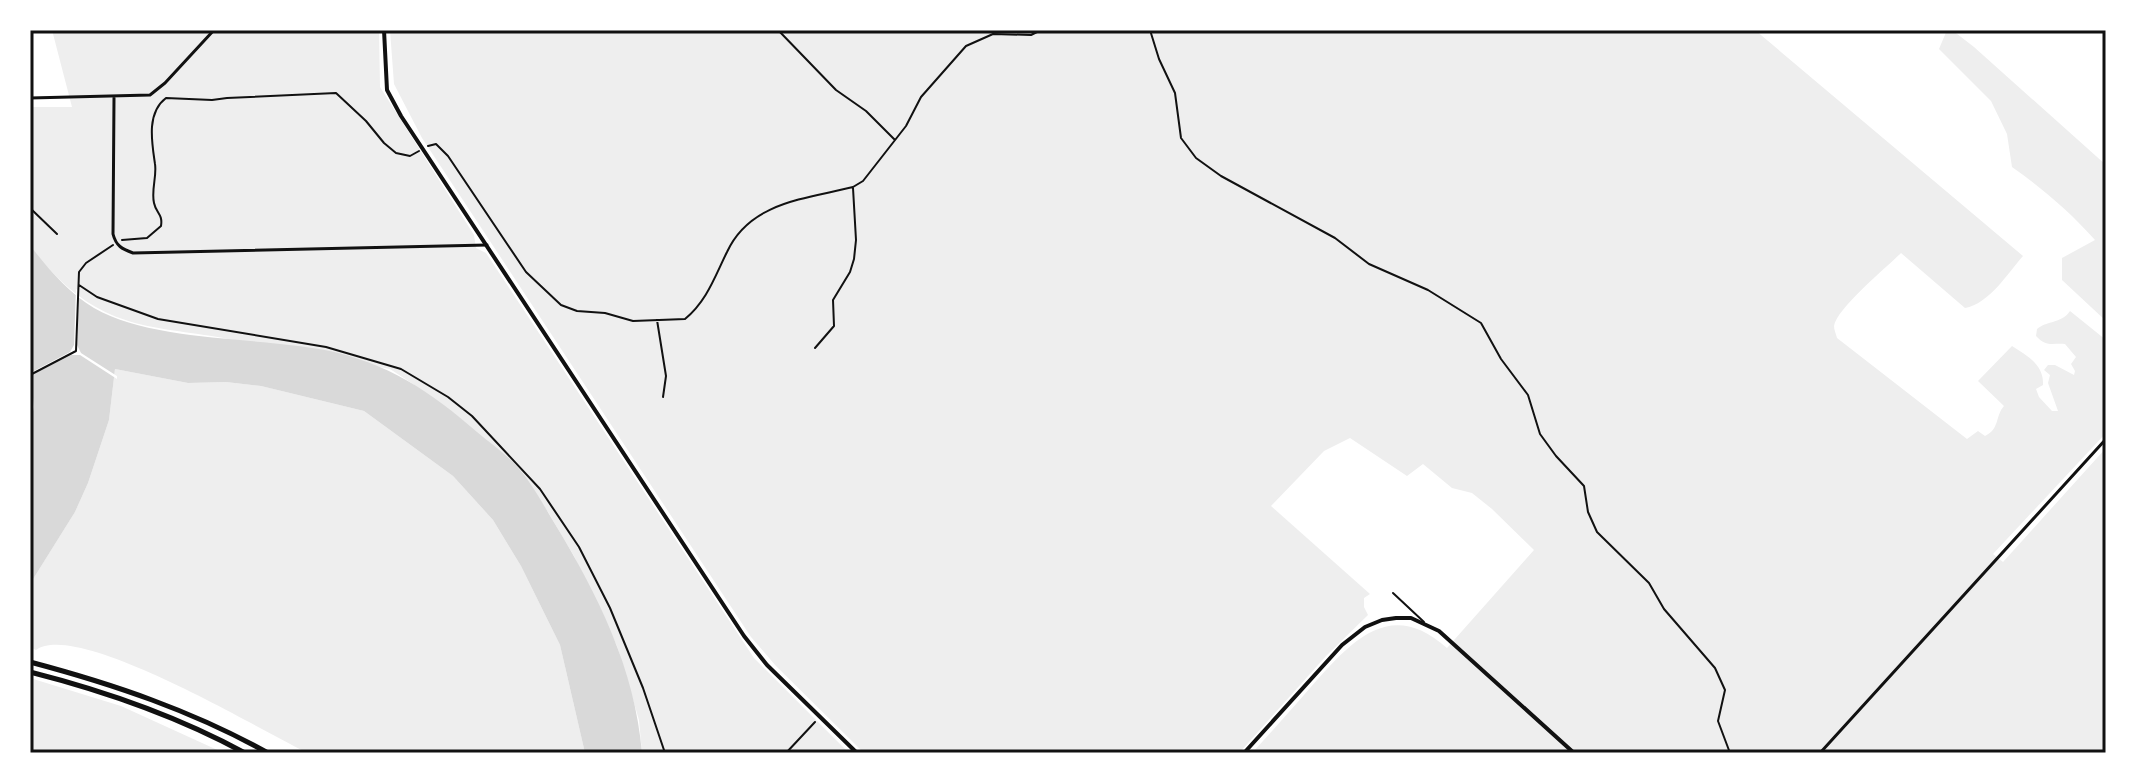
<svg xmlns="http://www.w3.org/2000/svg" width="2136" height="783" font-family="'Golos Text',sans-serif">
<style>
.green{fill:#eee}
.water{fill:#d9d9d9}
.pier{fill:#fff}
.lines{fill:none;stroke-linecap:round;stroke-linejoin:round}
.path{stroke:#111;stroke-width:2}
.service{stroke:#111;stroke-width:2}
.minor{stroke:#111;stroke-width:3}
.tertiary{stroke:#111;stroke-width:4}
.trunk{stroke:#111;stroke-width:5}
.neatline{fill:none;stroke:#111;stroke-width:3}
</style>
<rect width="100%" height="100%" fill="#fff"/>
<path class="green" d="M52,30h327l1,57 94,148 2,13 10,5 268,405 95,95h-207l-3,-33 -22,-74 -43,-90 -26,-44 -33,-48 -102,-80 -23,-15c-52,-10 -104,-19 -156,-29 -70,-14 -119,-7 -175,-61 -9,-9 -21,-19 -27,-32 -7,-13 -2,-118 -2,-140h42z
M390,30h1365l268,226c-15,17 -34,48 -58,52l-64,-55c-14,14 -64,55 -67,73 0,4 2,8 3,12l130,101 11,-8 7,5c15,-7 10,-20 19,-30l-26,-25 34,-35c15,10 32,18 31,39l-7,4 3,8 13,14h6l-10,-28 2,-8 -6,-5 4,-5h7l19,10 1,-4 -4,-7 5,-7 -11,-13c-14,-1 -19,3 -29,-8l1,-7c11,-9 24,-5 33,-18l36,29v93l-113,121 10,8 103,-114v305h-854c20,-22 39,-43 58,-65 40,-45 79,-92 137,-40l87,-98 -42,-41 -20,-16 -20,-5 -29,-24 -16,12 -57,-38 -26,13 -53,55 99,88 -6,4v9l4,8 -42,41 -87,97h-375l-88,-87 -25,-29 -329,-499 -28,-54z
M1947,30h5l22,17 132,118v156l-44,-41v-22l33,-18c-25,-28 -52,-51 -83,-73l-5,-33 -16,-33 -52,-52z
M115,369l73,14 38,-1 35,4 103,25 89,65 40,44 28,46 39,79 25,108c-71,0 -143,0 -214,0 -17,0 -53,4 -67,-2 -46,-22 -227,-131 -268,-101l-6,-3v-63l45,-72 13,-29 21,-63z
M30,678l91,28 103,47h-194z"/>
<path class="water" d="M30,245c17,23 39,48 64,63 59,34 164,29 231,42 63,13 105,41 152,82 12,10 26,20 37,31 16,17 29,41 41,61 43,71 80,145 87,229h-57l-25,-108 -39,-79 -28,-46 -40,-44 -89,-65 -103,-25 -35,-4 -38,1 -73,-14 -6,51 -21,63 -13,29 -45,72v-159l4,-18 -4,-38z"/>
<path class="pier" d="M76,289l3,2 -2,54 4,8 36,23v3l-37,-24h-9l-41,21v-3l40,-21 4,-7z"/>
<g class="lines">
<path class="path" d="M778,30l58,60 30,21 28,28
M1150,30l9,29 16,34 6,45 15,20 25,18 114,62 34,26 59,26 53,33 20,36 27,36 12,39 16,22 28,30 4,26 9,20 52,51 15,26 51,59 10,22 -7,31 12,32
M428,146l8,-2 12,12 78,116 35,33 16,6 28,2 28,8 52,-2c22,-18 30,-43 42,-67 23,-50 78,-53 126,-65l10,-6 43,-55 15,-29 45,-51 27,-12 38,1 10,-5
M30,208l27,26
M122,240l25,-2 14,-12c2,-12 -5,-13 -7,-23 -3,-13 3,-27 1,-39 -3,-21 -9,-51 11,-66l46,2 15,-2 109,-5 30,28 18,22 12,10 14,3 9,-5
M79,285l18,12 61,22 168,28 75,22 47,28 24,19 68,73 39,58 31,61 33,80 22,65
M657,320l9,56 -3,21
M815,348l19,-22 -1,-26 17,-28 4,-13 2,-19 -3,-52
M30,375l46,-24 3,-79 7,-9 27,-18
M786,753l29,-31"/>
<path class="service" d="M1393,593l31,29"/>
<path class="minor" d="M30,98l120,-3 15,-12 49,-53
M114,98l-1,136c3,12 9,15 20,19l354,-8
M1820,753l286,-314"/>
<path class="tertiary" d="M384,30l3,60 14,26 343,520 23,29 90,88
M1244,753l98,-108 23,-18 17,-7 14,-2h15l28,13 135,122"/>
<path class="trunk" d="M30,662c83,22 163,49 238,91
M30,672c75,19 147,44 215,81"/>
</g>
<rect width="2136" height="783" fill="none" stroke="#ffffff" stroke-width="64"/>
<rect x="32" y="32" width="2072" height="719" class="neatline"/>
</svg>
